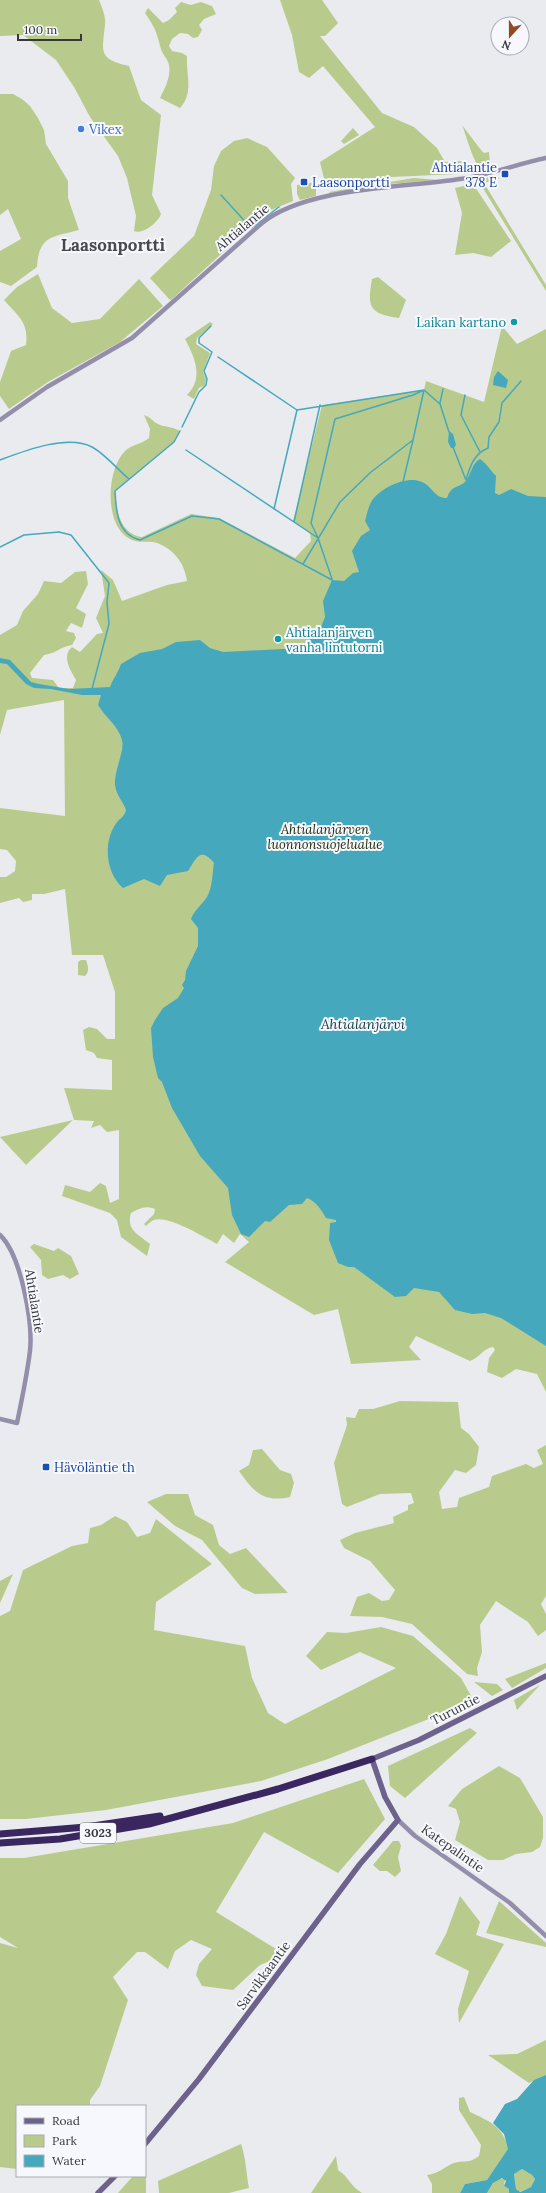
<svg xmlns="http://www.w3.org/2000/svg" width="546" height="2193" font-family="Lora,serif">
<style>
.green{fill:#b9cb8c}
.water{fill:#45a8bd;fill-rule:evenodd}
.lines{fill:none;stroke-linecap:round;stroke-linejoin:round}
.stream{stroke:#45a8bd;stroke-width:1.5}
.tertiary{stroke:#958eab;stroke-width:4.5}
.secondary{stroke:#6d628b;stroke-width:5.5}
.motorway{stroke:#3a275f;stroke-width:7}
.shop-dot{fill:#3f7fe0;stroke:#f6f8fd;stroke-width:1.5}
.transit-dot{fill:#1a4fb4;stroke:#f6f8fd;stroke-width:1.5}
.culture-dot{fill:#0f9aa8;stroke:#f6f8fd;stroke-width:1.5}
.labels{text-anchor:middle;stroke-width:4;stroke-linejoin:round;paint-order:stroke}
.shield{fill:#f6f8fd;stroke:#717274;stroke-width:1}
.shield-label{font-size:12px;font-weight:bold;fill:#38383a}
.shop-label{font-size:13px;fill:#366cbe;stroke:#f6f8fd;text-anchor:start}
.transit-label{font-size:13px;fill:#164399;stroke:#f6f8fd;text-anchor:start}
.street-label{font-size:13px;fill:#38383a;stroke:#f6f8fd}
.culture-label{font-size:13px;fill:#0d838f;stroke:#f6f8fd;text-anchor:end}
.park-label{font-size:13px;font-style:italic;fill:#262e0f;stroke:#f6f8fd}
.water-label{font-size:14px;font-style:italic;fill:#0f3d46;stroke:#f6f8fd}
.district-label{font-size:17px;font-weight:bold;fill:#47494c;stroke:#f6f8fd}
</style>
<rect width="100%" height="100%" fill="#e9ebef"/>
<path class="green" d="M0,0h99c3,8 7,16 6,25 -3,27 -7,34 24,41l12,34 20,15 -9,80 9,19c-3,9 -19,21 -27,17l2,-15 -9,-38 -9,-22 -28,-39 -16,-30 -18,-27 -33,-25 -23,1z
M280,0h42l16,23 -13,13h-5l62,77 32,14 23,21 8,14 21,-1 4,9 -13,4 -65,3 -55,10h-11l-6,-25 55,-35 -52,-61 -14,12 -10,-6 -7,-37z
M181,2l10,3 10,-3 11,4 4,8 -12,5 -5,6 3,5 -4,7 -5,1 -5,-4 -8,-1 -8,6 -3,7 3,5 10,2 5,3c-1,20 7,37 -7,52l-20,-10c5,-10 11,-21 9,-33 -1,-6 -7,-11 -8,-16 -5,-19 -6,-21 -16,-36l3,-5 15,15 6,-3 8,-8 -2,-4z
M0,94h13l9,5 8,7 8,12 6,12 2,14 22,37v17l11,32c-26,7 -40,5 -42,37l-26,19 -11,-4v-31l21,-12 -13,-30 -8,6z
M462,125l19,25 3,3 5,-1 1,11 5,5c-4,1 -9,4 -13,2 -8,-4 -16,-36 -20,-45z
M353,128l6,7 -15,9 -3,-3z
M247,138l20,9 28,31 -4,6 2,17 -22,9 -15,12 -85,78 -2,-1 -19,-21 44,-42 17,-46 3,-24 7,-15 13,-10z
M489,177l12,1 -17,5 62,102v6l-65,-106 2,-6z
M414,178l25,2 -50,4 -57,11 -3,-3z
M316,182v14l-16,4 -3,-6v-9z
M473,184l38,57 -20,16 -18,-4 -18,2 7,-42 -7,-25z
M38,274l14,34 20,15 28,-4 39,-40 24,27 -43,36 -72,40 -39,27 -9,-13v-14l11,-31 15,-6c3,-23 -8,-29 -22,-45l13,-13z
M378,277l28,23 -7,18c-30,-4 -32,-11 -27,-39z
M210,322l3,2 -16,14 -1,6 14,9 -7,19 3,7 -1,6 -6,3 -5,11 -7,-4c17,-17 8,-37 -2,-56z
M502,326l15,18 29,-15v1063l-9,-18 -21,-5 -14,9 -15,-6 2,-14 6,-8 -2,-3c-9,1 -14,11 -23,14l-54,-25 -7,11 12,13 -70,4 -13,-55 -24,6 -89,-53 24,-20 -9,-8 -6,9 -11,-9 -6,10c-13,-7 -49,-29 -63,-24 -3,1 -6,4 -8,6l-2,-2 10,-10 1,-5c-9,-4 -16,-1 -24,4 -5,17 7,21 19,31l-3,12 -26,-19 -4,-17 -7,-7 -48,-17 3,-11 25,7 10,-9 6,3 4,17 9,-4v-69l-12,2 -7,-7 -9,3 3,-7 -20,-1 -10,-32 48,2v-30l-15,-2 -3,-5 -8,-3 -3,-20 6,-3 8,2 10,10h8v-47l-12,-37h-31l-7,-66 -21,5h-12v6l-9,2 -4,-4 -19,5v-26h6l9,-6 1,-10 -9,-11 -7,-1v-41l65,8 -1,-116 -57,10 -7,25v-100l17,-10 6,-14 15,-17 6,-13 17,2 14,-11 11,-1 2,13 -12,24 10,6 -4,14 -11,-5 -5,8 8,2 2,5 -4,7c-13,2 -14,8 -28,10l-14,18 2,5 21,2 6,8h14l3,-8c-5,-9 -15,-24 -4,-33l8,5 17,-18 6,-1 -7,-15 9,-22 -4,-26 12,10 9,21 45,-16 20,-4c-2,-17 -13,-32 -30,-38 -9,-3 -18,1 -27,-4 -26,-13 -24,-69 -5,-88 6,-6 17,-7 24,-13l1,-9 -6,-14c7,2 9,7 14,9 5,3 14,2 22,7l-6,11 -59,49c1,19 5,43 27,46l49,-23 28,4 76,40 16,-17 -1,-8 -17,-12 29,-116 102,-15 2,-9 58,21z
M81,960h5c2,6 4,11 -1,16l-7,-1v-13z
M73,1120l-47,45 -26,-28z
M34,1244l20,7 4,-3 13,8 8,18 -9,5 -7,-4 -15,4 -6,-4 -1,-15 -11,-13z
M400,1401l58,1 3,26 8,6 10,13 -3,18 -10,8 -11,-3 -16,22 3,17 15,-2 2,-9 30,-11 3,-11 34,-12 8,4 9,-4 -6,-14 9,-5v151l-5,8 5,10v16l-8,6 -10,-14 -32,-21 -16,24 2,27 -5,16 1,8 -11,-2 -55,-50 -30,-7 -32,-1 7,-19 12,-4 13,8 7,-1 6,-10 -25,-29 -26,-13 -4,-8 15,-7 39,-10 -1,-6 15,-7v-5l6,-2 -3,-10 -31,1 -33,13 -5,-3 -8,-41 13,-38 -1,-8 9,1 4,-9h14z
M262,1449l18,21 11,4 3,9 -4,14c-27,6 -37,-6 -51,-26l10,-6 4,-15z
M166,1494h22l7,21 18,10 6,20 11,9 16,-6 42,45 -33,1 -13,-6 -40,-48 -27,-14 -28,-24z
M115,1516l12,6 10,15 13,-4 6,-14 56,45 -56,38 -2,28 91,16 7,32 16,35 17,11 111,-56 -36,-16 -39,18 -15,-14 21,-24 19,1 35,-6 32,9 48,42 13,23 -146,58 -67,22 -155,29 -80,9h-26v-203l10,-5 13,-41 49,-24 16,-3 2,-15 11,-3z
M13,1574l-13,29v-22z
M546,1663v5l-34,20 -7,-9z
M474,1682l23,2 6,6 -11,6z
M540,1685l-23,25 -3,-10z
M470,1728l7,5 -72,65 -15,-12 -2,-20z
M499,1766l21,12 23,39v21l-3,9 -8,5 -16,2 -13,6h-15l-33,-20 5,-18 -4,-13 -8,-3 14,-17z
M364,1779l21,40 -47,54 -74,-41 -48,80 65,40 -2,10 -4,-3 -15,6 -27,25 -31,-4 -6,-11 3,-11 13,-15 -21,-9 -16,11 -7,18 -23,-17h-8l-24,25 15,23 -28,86 -10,14v6h-73v63l-17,-2v-224l18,5 -18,-11v-79h24l209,-35z
M393,1841h6l2,5 -3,11 3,14 -6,6 -8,-6h-7l-7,-6z
M460,1896l20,26 -4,13 28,9 -45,79 -1,-14 11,-38 -34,-17 11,-20z
M499,1901l47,42v4l-60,-14z
M546,2040v35l-17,8 -41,-28 29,-1z
M464,2097l6,15c21,10 31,13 39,37l-22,31 -22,4 -5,9h-28v-9l-5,-9c11,-1 17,-8 27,-12 12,-4 13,2 25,-7l2,-11 -22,-35v-12z
M241,2144c5,14 5,29 8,44l-20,5h-70l-1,-12z
M336,2156l2,14c11,7 12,16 24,23h-51z
M146,2162v31h-28l15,-17h12z
M522,2169l10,6 3,4 -4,8 -12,5 -3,-3 -2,-16z
M499,2178l6,1 -1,7 5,3v4h-22l6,-10z"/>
<path class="water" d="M498,371l10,9 -2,8 -13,-3 1,-8z
M449,431l4,3 3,11 -2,3h-3l-3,-6z
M480,459c8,6 10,11 16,17l-1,17 4,2 12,-6 17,7 18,1v849l-45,-28 -16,-5 -13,1 -17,-4 -16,-18 -25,-4 -8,8 -11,1 -41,-30h-6l-10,-4 -9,-23 1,-17 6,-1v-2l-10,-2c-4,-7 -10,-17 -19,-20l-5,6 -13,1 -19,17 -5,-1 -16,16 -8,-3 -9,-19 -4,-27 -28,-32 -28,-48 -10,-26 -4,-4 -5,-21 -2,-29 4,-8 8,-12 15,-10 6,-10 -2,-3 3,-5 1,-9 12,-25v-18l-7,-9c3,-9 11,-14 16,-22 6,-11 5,-23 7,-34 -14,-17 -18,-4 -26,8l-21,4 -7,11 -16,-7 -21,9c-17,-15 -20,-44 -8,-63 4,-7 9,-7 11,-15 -3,-9 -10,-15 -11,-25 -1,-15 10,-34 7,-45 -4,-15 -17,-23 -24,-35l3,-10h-19l-31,-6 -17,-1 -8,-4 -19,-20 -7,-1v-5l10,2 21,22 8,2 30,5 41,-2c3,-8 8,-14 11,-23l19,-11 22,-4 14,-7 24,-2 10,8 13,4 80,-4 10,-12 6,-4 6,-15 -2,-16 9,-21 12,1 9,-8 6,-1 -7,-21 9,-15 9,-6 -5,-9c2,-7 4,-18 9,-23 9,-11 34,-23 48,-16 11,5 12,16 25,16 5,-14 11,-9 19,-17 5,-7 6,-18 14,-22z
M546,2075v118h-37v-4l-5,-3 2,-5 -4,-3 -9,5 -6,10h-27l5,-9 22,-4 21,-31 -4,-15 -11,-11 12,-19 12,-5 17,-19zM522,2169l10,6 3,4 -4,8 -11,5 -4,-3 -2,-15z"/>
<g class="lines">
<path class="stream" d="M221,195l30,33 28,-21
M218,357l79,53 127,-20 -11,50 -42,32 -31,30 -37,62
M465,395l-4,20 19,37
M440,403l3,-14
M182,427l17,-35 7,-7 1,-6 -3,-8 8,-19 -13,-9v-5l12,-12
M180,431l-6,11 -59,49c1,20 2,43 25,49l52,-24 27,3 113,61
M453,447l13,33
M186,450l132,88 14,41
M0,460c24,-9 67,-26 92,-13 12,6 26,23 37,32
M466,480c4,-14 8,-26 22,-32l1,-11 10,-15 3,-19 19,-22
M403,482l10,-42
M274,509l23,-99
M294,522l26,-117
M318,538l-7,-15 24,-104 78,-24 11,-5 16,14 9,28
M0,547l24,-12 35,-3 12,3 38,48 -2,19 2,22 -17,65"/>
<path class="tertiary" d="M0,420l47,-33 85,-49 130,-115c45,-36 141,-35 198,-44 29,-4 57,-15 86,-21
M0,1235c21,20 33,87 30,116 -3,24 -8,48 -13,72l-17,-4
M398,1820l17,16 95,67 36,33"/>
<path class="secondary" d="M145,2144l54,-65 161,-215 38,-44 -13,-23 -13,-38 47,-19 127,-64
M98,2193l17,-17"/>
<path class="motorway" d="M0,1834l86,-7 74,-11
M0,1843l60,-4 89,-15 129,-35 94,-30"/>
</g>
<circle class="shop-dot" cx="81" cy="129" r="4"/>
<g class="transit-dot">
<rect x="501" y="170" width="8" height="8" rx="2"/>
<rect x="300" y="178" width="8" height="8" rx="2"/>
<rect x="42" y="1463" width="8" height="8" rx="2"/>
</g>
<g class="culture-dot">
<circle cx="514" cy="322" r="4"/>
<circle cx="278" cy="639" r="4"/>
</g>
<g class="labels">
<rect class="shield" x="80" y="1823" width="36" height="20" rx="3"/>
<g class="shield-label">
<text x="98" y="1837">3023</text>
</g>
<g class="shop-label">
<text x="89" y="134">Vikex</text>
</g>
<g class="transit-label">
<text x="497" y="172" text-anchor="end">Ahtialantie<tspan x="497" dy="15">378 E</tspan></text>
<text x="312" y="187">Laasonportti</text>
<text x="54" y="1472">Hävöläntie th</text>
</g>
<g class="street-label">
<text transform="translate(242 227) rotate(-40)" y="5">Ahtialantie</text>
<text transform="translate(35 1301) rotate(81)" y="5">Ahtialantie</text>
<text transform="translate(455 1709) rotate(-27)" y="5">Turuntie</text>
<text transform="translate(453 1848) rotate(35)" y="5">Katepalintie</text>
<text transform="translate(263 1975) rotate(-54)" y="5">Sarvikkaantie</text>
</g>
<g class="culture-label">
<text x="506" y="327">Laikan kartano</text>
<text x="286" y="637" text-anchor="start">Ahtialanjärven<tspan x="286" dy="15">vanha lintutorni</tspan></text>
</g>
<g class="park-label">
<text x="325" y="834">Ahtialanjärven<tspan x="325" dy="15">luonnonsuojelualue</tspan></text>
</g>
<g class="water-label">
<text x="363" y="1029">Ahtialanjärvi</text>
</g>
<g class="district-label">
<text x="113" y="251">Laasonportti</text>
</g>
</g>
<rect x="16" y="2105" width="130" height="72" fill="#f6f8fd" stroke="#aaabaf"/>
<rect x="24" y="2118" width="20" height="6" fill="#6d628b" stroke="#aaabaf"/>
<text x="52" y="2125" font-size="12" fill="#38383a">Road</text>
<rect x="24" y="2135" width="20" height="12" fill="#b9cb8c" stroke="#aaabaf"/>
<text x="52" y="2145" font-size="12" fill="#38383a">Park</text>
<rect x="24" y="2155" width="20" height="12" fill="#45a8bd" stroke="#aaabaf"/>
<text x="52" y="2165" font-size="12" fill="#38383a">Water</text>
<g transform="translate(510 36) rotate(201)"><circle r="19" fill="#f6f8fd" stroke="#aaabaf"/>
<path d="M0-3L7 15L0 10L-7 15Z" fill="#904b22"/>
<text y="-6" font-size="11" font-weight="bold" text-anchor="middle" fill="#38383a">N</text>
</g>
<path d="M18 34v6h63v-6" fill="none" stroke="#38383a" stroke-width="2"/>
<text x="24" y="34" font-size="12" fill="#38383a" stroke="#f6f8fd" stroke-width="3" paint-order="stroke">100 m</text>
</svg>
